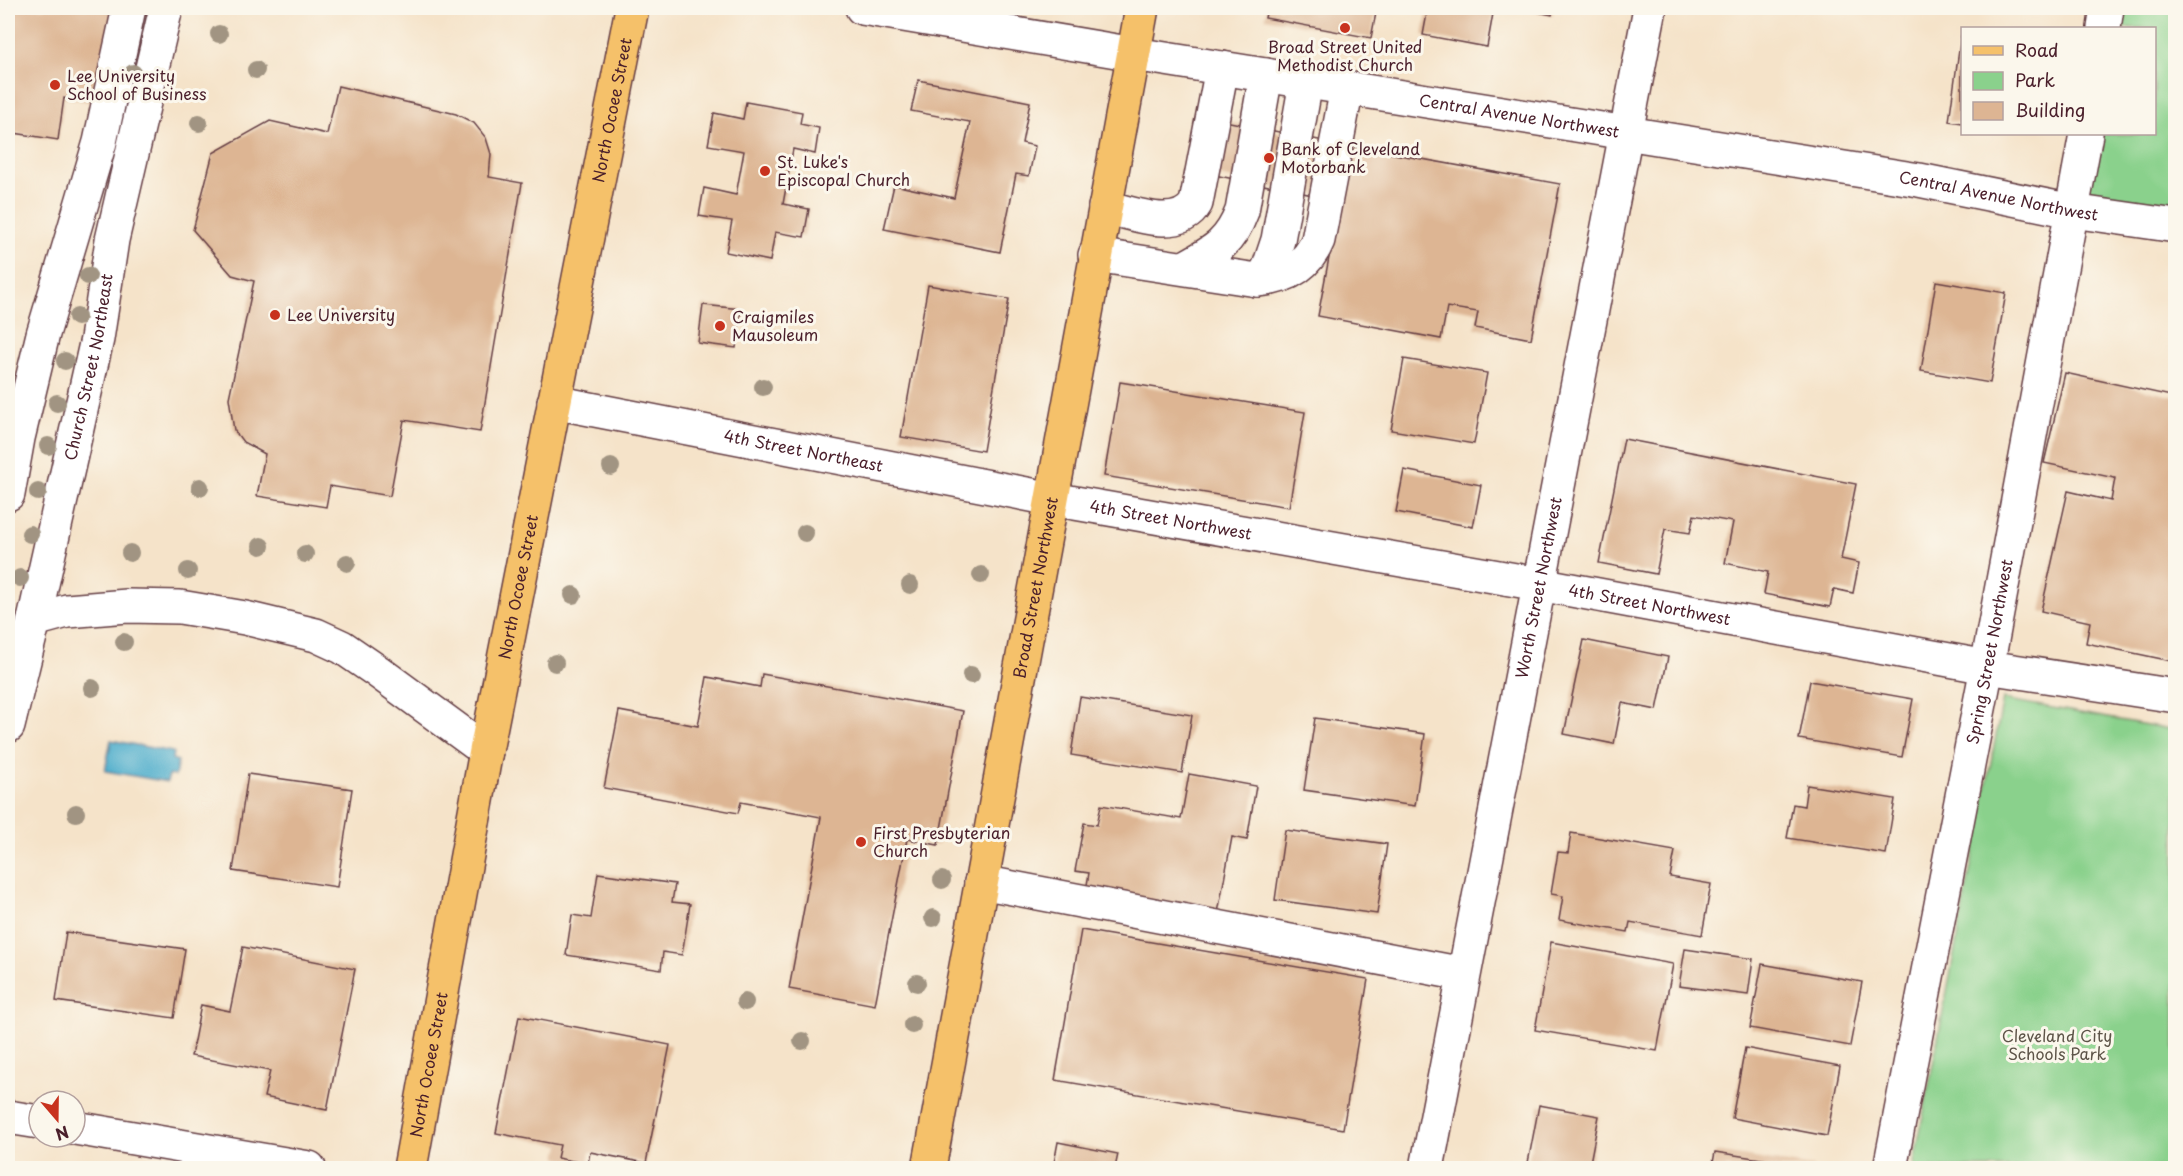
<svg xmlns="http://www.w3.org/2000/svg" width="2183" height="1176" font-family="'Playpen Sans',sans-serif">
<style>
.green{fill:#8ad18c;stroke:#6a785c;stroke-width:1.5}
.water{fill:#4dadcc;stroke:#4c667c;stroke-width:1.5}
.building{fill:#ddb593}
.lines{fill:none;stroke-linecap:round;stroke-linejoin:round}
.minor-casing{stroke:#643c43;stroke-width:36}
.major-casing{stroke:#643c43;stroke-width:36}
.minor{stroke:#fff;stroke-width:33}
.major{stroke:#f5c16b;stroke-width:33}
.tree{fill:#a19482}
.poi-dot{fill:#c8321e;stroke:#fbf7ec;stroke-width:2}
.labels{text-anchor:middle;stroke-width:6;stroke-linejoin:round;paint-order:stroke}
.poi-label{font-size:16px;fill:#4a1f2b;stroke:#fbf7ec;text-anchor:start}
.street-label{font-size:16px;fill:#4a1f2b;stroke:#fbf7ec}
.park-label{font-size:16px;fill:#5d5448;stroke:#fbf7ec}
</style>
<rect width="100%" height="100%" fill="#fbf7ec"/>
<filter id="ink" filterUnits="userSpaceOnUse"><feTurbulence type="fractalNoise" baseFrequency=".0167" numOctaves="2"/><feDisplacementMap in="SourceGraphic" scale="12" xChannelSelector="R" yChannelSelector="G"/><feConvolveMatrix kernelMatrix="1 2 1 2 8 2 1 2 1" color-interpolation-filters="sRGB"/></filter>
<filter id="wash" filterUnits="userSpaceOnUse"><feTurbulence type="fractalNoise" baseFrequency=".008" numOctaves="4" result="noise"/><feDisplacementMap in="SourceGraphic" scale="24" xChannelSelector="R" yChannelSelector="G"/><feGaussianBlur stdDeviation="1.35" result="paint"/><feColorMatrix in="noise" values="0 0 0 0 0 0 0 0 0 0 0 0 0 0 0 0 0 1.4 0 .05"/><feComposite in="paint" operator="in"/></filter>
<g filter="url(#wash)">
<rect width="100%" height="100%" fill="#f5e3c9"/>
<path class="green" d="M2107,8h68v218l-103,-15 14,-77h68v-106h-50z
M2003,699l172,31v438h-262z"/>
<path class="water" d="M111,740l62,12 -1,7 6,2 -3,15 -6,-1 -2,7 -62,-11z"/>
<g id="blocks">
<path class="building" d="M8,8h118l-27,95 -35,-5 -6,42 -50,-8z
M1267,8h110l-6,30 -106,-20z
M1428,8h66l-7,39 -64,-12z
M1518,8h36l-2,7z
M1961,36h1v87l-13,-2z
M918,80l112,22 -8,41 13,3 -6,30 -13,-2 -16,78 -116,-23 10,-44 60,13 16,-76 -59,-11z
M338,86l118,28 18,9 12,15 5,16 -2,23 33,6 -42,249 -76,-12 -14,76 -60,-10 -4,21 -69,-11 8,-42 -22,-12 -9,-12 -5,-32 25,-117 -22,-6 -39,-45 20,-77 57,-32 57,13z
M746,102l56,10 -2,12 19,4 -4,26 -22,-5 -10,55 26,5 -5,28 -29,-5 -5,29 -44,-9 6,-31 -33,-5 5,-28 32,7 8,-44 -36,-6 6,-32 29,6z
M1220,120l109,22 -11,54 -109,-22z
M1350,146l210,38 -29,155 -56,-11 3,-16 -31,-5 -6,32 -123,-23z
M1936,281l70,12 -16,90 -69,-12z
M928,285l81,14 -26,152 -82,-14z
M703,305l38,4 -5,39 -38,-5z
M1404,359l83,14 -13,71 -83,-14z
M2065,373l111,24v265l-90,-19 4,-21 -49,-11 27,-120 43,10 4,-23 -71,-15z
M1120,382l185,30 -16,95 -185,-31z
M1624,439l232,45 -15,75 18,4 -6,30 -19,-4 -4,18 -66,-13 4,-22 -43,-9 8,-41 -39,-7 -4,18 -25,-4 -9,45 -57,-11z
M1404,470l77,15 -8,42 -77,-15z
M1584,640l84,17 -11,53 -35,-7 -8,41 -50,-10z
M762,674l201,37 -25,134 -31,-6 -32,166 -86,-16 32,-172 -80,-15 -3,11 -134,-25 15,-77 79,15 9,-49 53,10z
M1810,681l103,18 -11,58 -103,-18z
M1080,697l112,18 -10,58 -111,-18z
M1315,718l110,16 -10,72 -111,-16z
M248,774l104,15 -15,98 -104,-16z
M1189,774l67,12 -9,54 -15,-3 -14,76 -132,-22 3,-18 -14,-2 9,-48 13,2 4,-20 80,14z
M1807,785l88,14 -9,55 -99,-16 6,-34 11,2z
M1285,830l102,14 -10,70 -102,-14z
M1571,833l104,18 -5,26 41,7 -9,51 -72,-13 -2,10 -69,-12 4,-24 -12,-2 7,-42 10,1z
M598,873l77,11 -3,18 18,2 -8,51 -19,-3 -2,18 -95,-15 6,-40 19,3z
M1081,930l287,49 -25,150 -288,-49z
M66,932l119,17 -11,69 -118,-17z
M1551,942l122,22 -16,87 -122,-21z
M243,947l112,22 -28,141 -63,-13 6,-26 -79,-15 10,-51 29,6z
M1685,949l68,10 -5,36 -69,-9z
M1762,964l100,18 -12,64 -100,-18z
M519,1016l151,29 -24,118 -56,-11 -2,12 -31,-6 3,-13 -64,-12z
M1745,1048l95,18 -13,70 -95,-18z
M1539,1105l60,11 -10,52h-62z
M1058,1142l60,12 -3,14h-62z
M1715,1152l98,15v1h-101z"/>
</g>
</g>
<g filter="url(#ink)">
<use href="#blocks" fill-opacity="0" stroke="#643c43" stroke-width="1.5"/>
<g class="lines">
<defs>
<g id="minor">
<path id="s1" d="M862,8l272,46 785,126 153,31 104,15"/>
<path d="M2104,28l3,-20"/>
<path d="M1105,207c27,6 74,26 91,-4l26,-135"/>
<path d="M1095,255l162,25c28,-2 50,-13 61,-40l29,-152"/>
<path d="M1184,268c29,-16 46,-24 58,-57l24,-136"/>
<path d="M1257,280l8,-6 4,-7 9,-27 28,-158"/>
<path id="s2" d="M554,402l498,97 487,85 448,83 189,29"/>
<path d="M8,494l10,-56 25,-104 57,-192 29,-134"/>
<path d="M34,620l33,-9 60,-5 53,1 65,11 71,17 26,12 35,24 109,80"/>
<path id="s3" d="M8,726l26,-106 63,-281 15,-99 54,-232"/>
<path d="M981,882l482,92"/>
<path d="M8,1117l31,5"/>
<path d="M75,1128l234,40"/>
<path id="s4" d="M1427,1168l223,-1160"/>
<path id="s5" d="M1890,1168l97,-501 99,-533"/>
</g>
<g id="major">
<path id="s6" d="M410,1168l76,-417 146,-743"/>
<path id="s7" d="M929,1168l213,-1160"/>
</g>
</defs>
<use href="#minor" class="minor-casing"/>
<use href="#major" class="major-casing"/>
<use href="#minor" class="minor"/>
<use href="#major" class="major"/>
</g>
<g class="tree">
<circle cx="219" cy="34" r="9"/>
<circle cx="256" cy="70" r="9"/>
<circle cx="133" cy="73" r="9"/>
<circle cx="199" cy="123" r="9"/>
<circle cx="88" cy="276" r="9"/>
<circle cx="77" cy="317" r="9"/>
<circle cx="65" cy="361" r="9"/>
<circle cx="763" cy="387" r="9"/>
<circle cx="57" cy="403" r="9"/>
<circle cx="48" cy="446" r="9"/>
<circle cx="611" cy="467" r="9"/>
<circle cx="200" cy="487" r="9"/>
<circle cx="38" cy="492" r="9"/>
<circle cx="805" cy="533" r="9"/>
<circle cx="30" cy="534" r="9"/>
<circle cx="261" cy="546" r="9"/>
<circle cx="130" cy="553" r="9"/>
<circle cx="305" cy="554" r="9"/>
<circle cx="347" cy="563" r="9"/>
<circle cx="188" cy="571" r="9"/>
<circle cx="981" cy="575" r="9"/>
<circle cx="20" cy="578" r="9"/>
<circle cx="910" cy="585" r="9"/>
<circle cx="573" cy="595" r="9"/>
<circle cx="124" cy="642" r="9"/>
<circle cx="555" cy="663" r="9"/>
<circle cx="971" cy="675" r="9"/>
<circle cx="92" cy="688" r="9"/>
<circle cx="76" cy="813" r="9"/>
<circle cx="942" cy="880" r="9"/>
<circle cx="933" cy="918" r="9"/>
<circle cx="917" cy="983" r="9"/>
<circle cx="745" cy="1002" r="9"/>
<circle cx="912" cy="1025" r="9"/>
<circle cx="802" cy="1041" r="9"/>
</g>
</g>
<g class="poi-dot">
<circle cx="1345" cy="28" r="6"/>
<circle cx="55" cy="85" r="6"/>
<circle cx="1269" cy="158" r="6"/>
<circle cx="765" cy="171" r="6"/>
<circle cx="275" cy="315" r="6"/>
<circle cx="720" cy="326" r="6"/>
<circle cx="861" cy="842" r="6"/>
</g>
<g class="labels">
<g class="poi-label">
<text x="1345" y="53" text-anchor="middle">Broad Street United<tspan x="1345" dy="18">Methodist Church</tspan></text>
<text x="67" y="82">Lee University<tspan x="67" dy="18">School of Business</tspan></text>
<text x="1281" y="155">Bank of Cleveland<tspan x="1281" dy="18">Motorbank</tspan></text>
<text x="777" y="168">St. Luke's<tspan x="777" dy="18">Episcopal Church</tspan></text>
<text x="287" y="321">Lee University</text>
<text x="732" y="323">Craigmiles<tspan x="732" dy="18">Mausoleum</tspan></text>
<text x="873" y="839">First Presbyterian<tspan x="873" dy="18">Church</tspan></text>
</g>
<g class="street-label">
<text dy="6" stroke="none"><textPath href="#s6" startOffset="1077">North Ocoee Street</textPath></text>
<text dy="6" stroke="none"><textPath href="#s1" startOffset="666">Central Avenue Northwest</textPath></text>
<text dy="6" stroke="none"><textPath href="#s1" startOffset="1152">Central Avenue Northwest</textPath></text>
<text dy="6" stroke="none"><textPath href="#s3" startOffset="368">Church Street Northeast</textPath></text>
<text dy="6" stroke="none"><textPath href="#s2" startOffset="254">4th Street Northeast</textPath></text>
<text dy="6" stroke="none"><textPath href="#s2" startOffset="628">4th Street Northwest</textPath></text>
<text dy="6" stroke="none"><textPath href="#s6" startOffset="591">North Ocoee Street</textPath></text>
<text dy="6" stroke="none"><textPath href="#s7" startOffset="590">Broad Street Northwest</textPath></text>
<text dy="6" stroke="none"><textPath href="#s4" startOffset="591">Worth Street Northwest</textPath></text>
<text dy="6" stroke="none"><textPath href="#s2" startOffset="1114">4th Street Northwest</textPath></text>
<text dy="6" stroke="none"><textPath href="#s5" startOffset="526">Spring Street Northwest</textPath></text>
<text dy="6" stroke="none"><textPath href="#s6" startOffset="105">North Ocoee Street</textPath></text>
</g>
<g class="park-label">
<text x="2057" y="1042">Cleveland City<tspan x="2057" dy="18">Schools Park</tspan></text>
</g>
</g>
<rect width="2183" height="1176" fill="none" stroke="#fbf7ec" stroke-width="30"/>
<rect x="1961" y="27" width="195" height="108" fill="#fbf7ec" stroke="#b4a19f" stroke-width="1.5"/>
<rect x="1973" y="46" width="30" height="9" fill="#f5c16b" stroke="#b4a19f" stroke-width="1.5"/>
<text x="2015" y="57" font-size="18" fill="#4a1f2b">Road</text>
<rect x="1973" y="72" width="30" height="18" fill="#8ad18c" stroke="#b4a19f" stroke-width="1.5"/>
<text x="2015" y="87" font-size="18" fill="#4a1f2b">Park</text>
<rect x="1973" y="102" width="30" height="18" fill="#ddb593" stroke="#b4a19f" stroke-width="1.5"/>
<text x="2015" y="117" font-size="18" fill="#4a1f2b">Building</text>
<g transform="translate(57 1119) rotate(160)"><circle r="28" fill="#fbf7ec" stroke="#b4a19f" stroke-width="1.5"/>
<path d="M0-4.5L10 22L0 15L-10 22Z" fill="#c8321e"/>
<text y="-9" font-size="16" font-weight="bold" text-anchor="middle" fill="#4a1f2b">N</text>
</g>
</svg>
